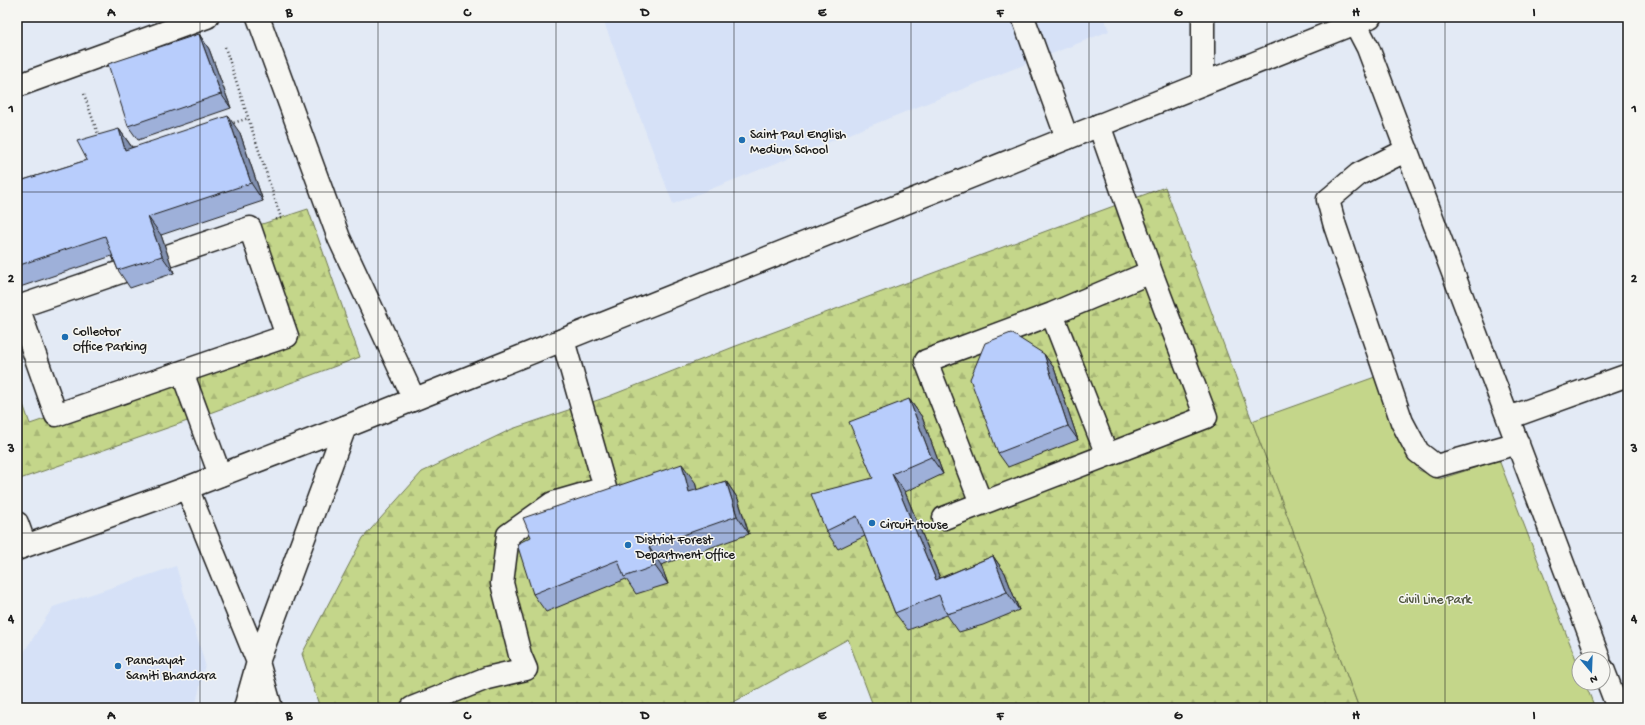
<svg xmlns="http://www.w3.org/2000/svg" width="1645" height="725" font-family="'Gochi Hand',sans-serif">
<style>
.built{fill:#d6e1f7}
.forest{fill:url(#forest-firs);stroke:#707953}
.park{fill:#c4d68a;stroke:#707953}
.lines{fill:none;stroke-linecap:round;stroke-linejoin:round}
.minor-casing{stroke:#1c1c1c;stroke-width:25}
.major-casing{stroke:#1c1c1c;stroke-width:25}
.highway-casing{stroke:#1c1c1c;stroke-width:25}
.path{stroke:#1c1c1c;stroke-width:2.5;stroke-dasharray:1 3;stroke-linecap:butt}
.minor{stroke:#f6f6f2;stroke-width:22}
.major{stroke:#f6f6f2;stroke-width:22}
.highway{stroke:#f6f6f2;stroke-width:22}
.wall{fill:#9eb0d9;stroke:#1c1c1c}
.shaded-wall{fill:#8190b0;stroke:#1c1c1c}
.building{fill:#b8cdfc;stroke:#1c1c1c}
.grid{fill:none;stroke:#1c1c1c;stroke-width:1;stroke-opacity:0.55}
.poi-dot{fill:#1f6fb2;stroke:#f6f6f2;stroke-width:1.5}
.labels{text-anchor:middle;stroke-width:3;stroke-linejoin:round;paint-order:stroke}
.poi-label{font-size:13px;fill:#1c1c1c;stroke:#f6f6f2;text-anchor:start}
.park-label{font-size:13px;fill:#4e543d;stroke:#f6f6f2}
.neatline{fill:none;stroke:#1c1c1c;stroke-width:1.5}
.grid-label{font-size:13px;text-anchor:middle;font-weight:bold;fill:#1c1c1c}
</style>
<defs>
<pattern id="forest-firs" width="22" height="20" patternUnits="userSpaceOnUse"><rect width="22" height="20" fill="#c4d68a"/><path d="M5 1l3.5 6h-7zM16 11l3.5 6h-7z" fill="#a8b776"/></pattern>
</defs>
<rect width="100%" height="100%" fill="#e3eaf5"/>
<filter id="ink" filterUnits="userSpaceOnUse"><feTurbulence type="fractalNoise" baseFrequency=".025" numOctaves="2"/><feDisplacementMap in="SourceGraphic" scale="8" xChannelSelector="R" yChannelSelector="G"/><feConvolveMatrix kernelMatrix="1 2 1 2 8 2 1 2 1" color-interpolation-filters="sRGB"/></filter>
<g filter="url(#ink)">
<path class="built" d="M602,17h502l5,14 -436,173z
M176,566l29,98 -10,44h-178v-45l36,-56z"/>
<path class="forest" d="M1165,187l194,521h-485l-26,-69 -125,69h-403l-18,-54 61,-116 59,-66 90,-43 95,-32 129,-51z
M308,209l52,148 -161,60 -182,63v-93l13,37 257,-88 -37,-108z"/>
<path class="park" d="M1375,377l16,46 12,25 16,22 21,9 59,-19 80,207v16h6l10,25h-236l-107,-287z"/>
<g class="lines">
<defs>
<path id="minor" d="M258,17l81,221 75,161
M1023,17l44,121
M1355,23l13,25 231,611
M1203,83v-66
M17,86l190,-69
M1407,150l-48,24 -31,26 7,26 67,196 16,30 18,14 82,-23
M250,228l37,108 -231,79 -38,-108z
M1052,314l55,141
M182,372l38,103
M1508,418l120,-43
M981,503l-55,-142 126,-47 99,-42
M944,518l262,-101 -55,-145 -52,-147
M17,523l8,22
M1603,669l15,39
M412,708l75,-30 39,-9 -6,-14 -18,-72 6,-48 45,-32 52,-15 -42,-148"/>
<path id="major" d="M187,488l71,174 13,46
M245,708l13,-46 87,-235"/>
<path id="highway" d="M17,549l170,-61 158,-61 1025,-410"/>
</defs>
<use href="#minor" class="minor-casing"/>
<use href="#major" class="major-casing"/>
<use href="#highway" class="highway-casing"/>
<path class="path" d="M225,47l56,171 -6,2
M84,94l15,43
M230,124l19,-6"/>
<use href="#minor" class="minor"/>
<use href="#major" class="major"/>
<use href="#highway" class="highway"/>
</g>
<path class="wall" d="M199,34l10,15 22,59 -93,32 -10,-14z
M119,129l13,18 108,-14 23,68 -102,34 13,38 -44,15 -12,-18 -6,-14 -95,32v-106l70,-22z
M1044,354l10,14 24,72 -70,27 -10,-14z
M909,399l13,18 21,57 -38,18 35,86 53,-22 12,17 14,37 -36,15 -24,7 -12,-17 -39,15 -13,-17 -30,-77 -27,13 -12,-18 47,-53z
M726,481l12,18 11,35 -88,31 7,19 -32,10 -10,-15 -80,33 -13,-18 162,-112 2,8z"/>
<path class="shaded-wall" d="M199,34l10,15 22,59 -10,-14z
M228,116l12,17 23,68 -12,-18z
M119,129l12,17 6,21 -12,-17z
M148,217l13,18 13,38 -12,-17z
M1044,354l10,14 24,72 -10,-14z
M909,399l13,18 21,57 -12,-17z
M682,464l13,18 7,27 -13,-17z
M892,474l13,18 43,106 -12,-18z
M726,481l12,18 11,35 -12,-18z
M649,547l12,18 7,19 -13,-18z
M993,556l12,17 14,37 -12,-18z"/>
<path class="building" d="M199,34l22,60 -93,32 -20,-62z
M228,116l23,67 -103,34 14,39 -44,14 -13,-34 -88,30v-84l70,-22 -10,-19 42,-12 6,21z
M1011,333l33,21 24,72 -70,27 -28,-74 15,-36z
M909,399l22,58 -39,17 44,106 57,-24 14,36 -37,15 -23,7 -8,-19 -44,18 -38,-97 -31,15 -15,-37 62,-16 -24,-56z
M682,464l7,28 37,-11 11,35 -88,31 6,19 -31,11 -6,-17 -85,34 -16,-50 14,-7 -8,-19z"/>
</g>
<path class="grid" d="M200,17v691M378,17v691M556,17v691M734,17v691M911,17v691M1089,17v691M1267,17v691M1445,17v691M17,192h1611M17,362h1611M17,533h1611"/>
<g class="poi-dot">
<circle cx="742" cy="140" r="4"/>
<circle cx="65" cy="337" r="4"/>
<circle cx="872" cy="523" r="4"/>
<circle cx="628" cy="545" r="4"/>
<circle cx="118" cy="666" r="4"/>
</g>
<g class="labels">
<g class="poi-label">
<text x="750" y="138">Saint Paul English<tspan x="750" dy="15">Medium School</tspan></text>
<text x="73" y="335">Collector<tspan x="73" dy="15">Office Parking</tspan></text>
<text x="880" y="528">Circuit House</text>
<text x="636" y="543">District Forest<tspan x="636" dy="15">Department Office</tspan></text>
<text x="126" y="664">Panchayat<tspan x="126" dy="15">Samiti Bhandara</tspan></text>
</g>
<g class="park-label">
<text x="1435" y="603">Civil Line Park</text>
</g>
</g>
<rect width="1645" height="725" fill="none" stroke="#f6f6f2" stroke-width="44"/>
<g transform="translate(1591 671) rotate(161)"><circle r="19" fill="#f6f6f2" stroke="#9f9f9c"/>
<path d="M0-3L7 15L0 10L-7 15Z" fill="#1f6fb2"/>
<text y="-6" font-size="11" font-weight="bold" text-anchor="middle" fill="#1c1c1c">N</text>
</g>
<rect x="22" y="22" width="1601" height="681" class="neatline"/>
<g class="grid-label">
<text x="111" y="16">A</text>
<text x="289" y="16">B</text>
<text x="467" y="16">C</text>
<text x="645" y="16">D</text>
<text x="822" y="16">E</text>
<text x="1000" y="16">F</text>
<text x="1178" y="16">G</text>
<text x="1356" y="16">H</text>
<text x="1534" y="16">I</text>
<text x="11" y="112">1</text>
<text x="1634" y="112">1</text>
<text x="11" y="282">2</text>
<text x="1634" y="282">2</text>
<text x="11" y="452">3</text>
<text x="1634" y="452">3</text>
<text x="11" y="622">4</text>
<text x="1634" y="622">4</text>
<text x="111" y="719">A</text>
<text x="289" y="719">B</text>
<text x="467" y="719">C</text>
<text x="645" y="719">D</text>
<text x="822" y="719">E</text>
<text x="1000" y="719">F</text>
<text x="1178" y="719">G</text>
<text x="1356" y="719">H</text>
<text x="1534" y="719">I</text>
</g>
</svg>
